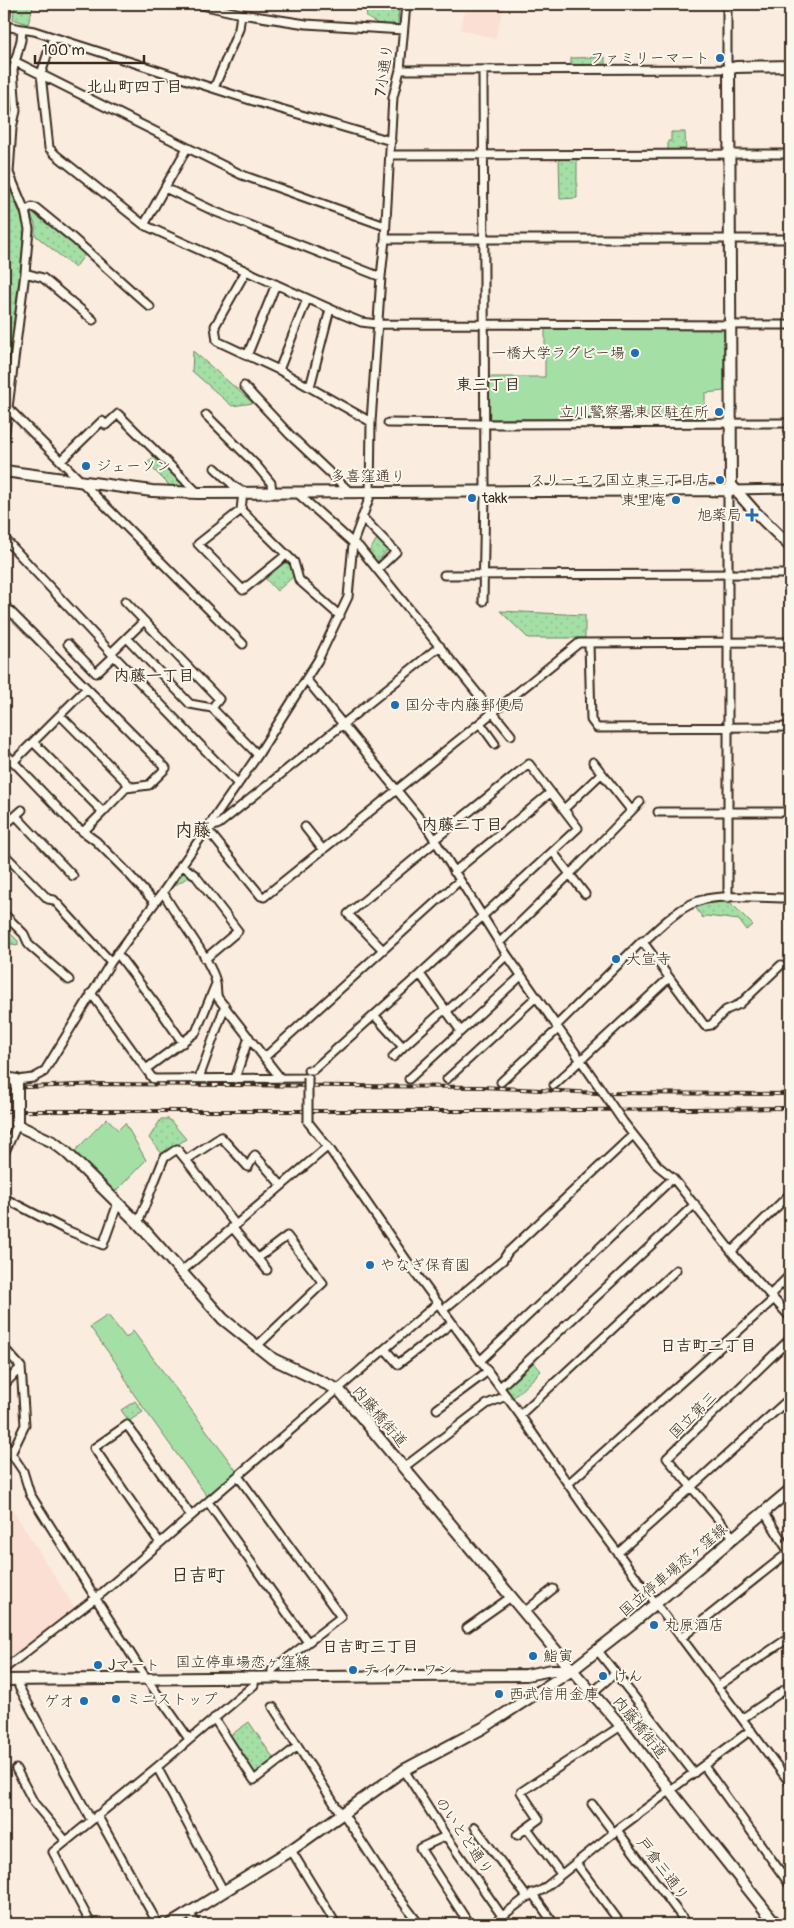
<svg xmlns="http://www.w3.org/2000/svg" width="794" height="1928" font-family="Pangolin,'Klee One',sans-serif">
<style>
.built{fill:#fbdfd2}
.green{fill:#a4dfa5;stroke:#708462}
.park{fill:url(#park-dots);stroke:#708462}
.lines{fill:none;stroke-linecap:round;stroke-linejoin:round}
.street-casing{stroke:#3b2a1e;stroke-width:11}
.secondary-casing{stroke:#3b2a1e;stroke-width:14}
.primary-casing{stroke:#3b2a1e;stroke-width:15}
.street{stroke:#fbf7ec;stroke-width:7}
.secondary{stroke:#fbf7ec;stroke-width:10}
.primary{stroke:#fcdcac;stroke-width:11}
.rail-casing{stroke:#3b2a1e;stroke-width:4}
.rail{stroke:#fbf7ec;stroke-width:2;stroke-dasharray:5.5;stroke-linecap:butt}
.street-bridge-casing{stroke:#3b2a1e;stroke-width:11;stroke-linecap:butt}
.secondary-bridge-casing{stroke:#3b2a1e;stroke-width:14;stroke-linecap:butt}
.street-bridge{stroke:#fbf7ec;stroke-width:7}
.secondary-bridge{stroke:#fbf7ec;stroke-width:10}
.poi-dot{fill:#1f6fb2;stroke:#fbf7ec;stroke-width:2}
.labels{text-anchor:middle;stroke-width:4;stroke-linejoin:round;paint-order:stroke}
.poi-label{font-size:15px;fill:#3b2a1e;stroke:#fbf7ec;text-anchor:start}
.street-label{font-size:15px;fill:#3b2a1e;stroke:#fbf7ec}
.neighbourhood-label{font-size:16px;font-weight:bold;fill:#3b2a1e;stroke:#fbf7ec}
.quarter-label{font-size:18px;font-weight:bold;fill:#3b2a1e;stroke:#fbf7ec}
</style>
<defs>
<pattern id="park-dots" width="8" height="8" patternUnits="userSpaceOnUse" patternTransform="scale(1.25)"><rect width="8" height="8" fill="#a4dfa5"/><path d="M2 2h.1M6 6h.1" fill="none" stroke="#8ec08e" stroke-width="1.8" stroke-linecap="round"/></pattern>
</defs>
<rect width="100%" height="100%" fill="#fbece0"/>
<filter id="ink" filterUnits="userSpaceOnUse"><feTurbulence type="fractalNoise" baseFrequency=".02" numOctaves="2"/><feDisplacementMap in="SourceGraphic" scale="10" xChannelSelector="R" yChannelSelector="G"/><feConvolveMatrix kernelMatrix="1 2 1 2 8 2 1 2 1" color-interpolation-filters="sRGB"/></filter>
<g filter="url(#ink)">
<path class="built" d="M467,4h38l-10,35 -35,-10z
M11,1507l63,100 -70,56v-139z"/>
<path class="green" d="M545,328l179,1v62l-19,2v25l-217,1v-42h57z
M107,1118l11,12 7,-7 21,37 -31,32 -41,-40z
M108,1315l18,23 7,-7 105,142 -29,26 -76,-106 -14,-26 -29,-40z"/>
<path class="park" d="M15,4h19l-6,20 -15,-5z
M368,4h31l-1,19 -3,3 -15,-1 -14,-8z
M605,57v8l-32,2 -2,-2v-7z
M671,132h14l1,21h-18v-12h3z
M559,158h18v40l-17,1z
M7,182l18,44 -18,157 -3,-2z
M33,213l52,41 -10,14 -40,-33v-11l-4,-9z
M193,351l60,52 -21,3 -40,-35z
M156,455l32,30 -1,2 -17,-1 -23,-23z
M378,537l11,11 -12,14 -8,-10z
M283,563h4l4,4 2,10 -16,14 -12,-13z
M500,611l85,4v23h-57z
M184,871l6,5 -21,13 12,-17z
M730,902l23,23 -7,5 -7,-10 -33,-4 -3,2 -8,-11 14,-4z
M4,927l14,14v4l-14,-2z
M161,1119h8l17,20 -23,16 -14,-17z
M532,1360l9,11 -29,28 -9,-13z
M135,1401l8,11 -14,9 -8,-11z
M249,1722l27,40 -21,15 -27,-40z"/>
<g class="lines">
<defs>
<path id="street" d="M197,4l44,10 65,10 97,6
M4,26l30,5 216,69 141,41
M53,37l-12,37 8,74 7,7 88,70 200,90 17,7 16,2 413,1
M14,61l228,114 143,51
M400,70l329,-1 -2,-7v-58
M483,70l2,422 -2,109
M214,88l25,-59 2,-15
M390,155l400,-1
M165,188l51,24 165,65
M25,211l7,-4 4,1 38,31 76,68
M144,225l43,-77
M385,239h405
M246,271l-31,55 2,15 62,29 92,52
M25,273l18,5 50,42
M247,356l29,-72
M279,370l28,-71
M244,386l46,49 59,56
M310,387l20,-78
M8,408l235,236
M206,415l51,51 14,17 1,9
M388,423l97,1 305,-1
M4,439l21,-166 4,-44 -4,-18 -16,-38 3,-45 4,-17 -3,-41 8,-30 1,-11
M61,461l41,-40 4,4 12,-11 80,79
M215,468l20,19 8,5 -2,18 -43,34 45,46 43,-35
M734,490l56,-1
M728,491v407
M296,492l57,51 6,4 152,188
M241,510l53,52 5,18 41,36
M362,517l34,35 -18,17
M4,538l110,118 124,128
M444,575l346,-1
M125,601l94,98 -7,9
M4,605l162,163 -17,17 -23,3 -23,24
M127,638l63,66 22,4 46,47
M589,643l2,77 6,8 193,-1
M68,644l28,29 18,-17
M111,653l33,-32
M306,679l120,147 81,129 93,133
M61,716l70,71
M480,723l15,21
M34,743l69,69 -20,20
M4,752l70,73 22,16 30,30 29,32
M13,762l73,-73
M593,762l38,48
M564,809l37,-35
M658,812h132
M16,816l57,60
M4,823l1,2 17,-15
M305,827l18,23
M207,829l54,67 3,1 315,-254 211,-1
M207,829l12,-5 221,-178
M434,840l95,-76 49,64 -158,146 40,56
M553,852l32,42
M4,854l44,45 6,1 57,62
M181,865l14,10 43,56 -33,28
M454,872l96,-79
M163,892c13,24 31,45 44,69 3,7 8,14 9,22 1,6 0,10 2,15l63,81
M4,914l20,20 5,11 40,35
M499,943l71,-69 70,-72
M383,950l-35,-36 87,-72
M117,953l43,57 23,33
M781,965l-41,39 -14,6 -15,15 -6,1 -62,-84c17,-15 36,-36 59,-42 21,-6 64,-2 88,-2
M91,993l62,86 155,-1
M446,1012l61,-57
M374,1015l29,32 42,-38
M556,1026l86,-85
M265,1057l194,-176
M393,1057l10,-10
M146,1069l50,-37 19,-46
M308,1070h5l107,-96
M199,1078l26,-72
M235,1079l14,-42
M409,1079l112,-103
M447,1079l88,-81
M17,1080l16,-2 11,-6 67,-110 52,-70 95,-137 60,-95 30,-63 5,-54 17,-47 1,-74 10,-145 4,-38 8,-142 7,-27 6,-66
M501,1082l57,-53
M554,1085l115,-107
M308,1122l23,29 81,117 108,147 71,102 199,266
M624,1123l34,43 15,12 62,78 55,61
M4,1154l13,-29
M186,1160l49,64
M4,1198l60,31 39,16 15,-42
M138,1223l26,-65 13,-9 9,11 35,-23 27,30 7,-12 26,30
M232,1227l35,43
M732,1251l58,-57
M182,1271l145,-124
M770,1295l20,-20
M443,1310l60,-50 5,-8 125,-117
M257,1346l66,-63 -36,-47 -29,22
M4,1348l17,19 4,58 -14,29
M385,1349l13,15 54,-41
M481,1360l192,-182
M4,1385l17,-18
M500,1387l195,-183
M437,1409l51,-38
M520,1415l156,-145
M4,1443l19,28 7,23 116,184 43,61
M403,1468l84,-64 19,-8
M238,1476l103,141 -69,53v7
M568,1484l206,-185
M208,1502l99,139
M764,1512l26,42
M734,1538l-67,-80 123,-119
M160,1543l-66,-95 33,-23 64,91
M618,1553l172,-155
M524,1612l29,-23
M467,1628l44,-31
M681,1638l108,-86
M598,1651l96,122
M4,1669l98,-76 336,-290
M18,1680l1,7 72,133
M718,1686l72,-49
M592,1693l23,-20
M273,1707l68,107
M214,1718l40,62 44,-34
M743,1718l47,-32
M4,1752v1
M704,1766l86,119
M157,1767l67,125
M16,1769l18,34 32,38
M404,1770l42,66 56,80 7,8
M592,1804l22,29
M343,1813l46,71 30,40
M97,1815l61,109
M475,1827l52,70
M527,1828l34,46
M617,1830l70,94
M517,1835l22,-16 -18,-27 100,-66
M446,1836l-26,12 49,76
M291,1850l45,74
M576,1863l45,61
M532,1893l22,31
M189,1913l7,11
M91,1924l-38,-72 104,-85 97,-82 1,-8
M492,1924l35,-27 15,-7 75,-60 134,-100"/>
<path id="secondary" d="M790,66l-54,1 -7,2 2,416 24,27 35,34
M4,471l148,20 46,2 536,-3
M4,1078l13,2v4
M17,1120v5l36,17 13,10 72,71 85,96 50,40 66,31 233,280 49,56 32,43 123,155
M4,1680l522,-5 26,-5h19
M171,1924l120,-74 113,-80 79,-42 89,-58 63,-49 155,-131"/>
<path id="primary" d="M4,15l1,-11"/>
</defs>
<use href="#street" class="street-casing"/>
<use href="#secondary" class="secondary-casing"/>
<use href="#primary" class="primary-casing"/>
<use href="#street" class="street"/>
<use href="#secondary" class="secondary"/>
<use href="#primary" class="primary"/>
<defs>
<path id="rail" d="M4,1088l97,-4 381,3 115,6 193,1
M4,1111h477l309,-3"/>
</defs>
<use href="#rail" class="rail-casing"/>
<use href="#rail" class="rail"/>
<defs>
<path id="street-bridge" d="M600,1088l24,35
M308,1122v-44"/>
<path id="secondary-bridge" d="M17,1084v36"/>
</defs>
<use href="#street-bridge" class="street-bridge-casing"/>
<use href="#secondary-bridge" class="secondary-bridge-casing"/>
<use href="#street-bridge" class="street-bridge"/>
<use href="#secondary-bridge" class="secondary-bridge"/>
</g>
</g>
<g class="poi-dot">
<circle cx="720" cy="58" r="5"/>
<circle cx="635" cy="353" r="5"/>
<circle cx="719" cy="412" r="5"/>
<circle cx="86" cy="466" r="5"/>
<circle cx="720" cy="480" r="5"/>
<circle cx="472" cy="498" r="5"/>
<circle cx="676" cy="500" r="5"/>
<path d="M749.5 507.5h5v5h5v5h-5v5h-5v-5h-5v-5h5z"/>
<circle cx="395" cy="705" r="5"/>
<circle cx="616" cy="959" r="5"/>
<circle cx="370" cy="1265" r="5"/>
<circle cx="654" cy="1625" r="5"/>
<circle cx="533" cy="1656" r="5"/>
<circle cx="98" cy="1665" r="5"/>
<circle cx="353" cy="1670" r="5"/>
<circle cx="603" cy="1676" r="5"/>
<circle cx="499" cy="1694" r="5"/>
<circle cx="116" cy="1699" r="5"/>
<circle cx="84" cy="1701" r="5"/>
</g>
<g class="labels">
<g class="poi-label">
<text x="710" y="63" text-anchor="end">ファミリーマート</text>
<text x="625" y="358" text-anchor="end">一橋大学ラグビー場</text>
<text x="709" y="417" text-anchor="end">立川警察署東区駐在所</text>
<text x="96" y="471">ジェーソン</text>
<text x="710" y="485" text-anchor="end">スリーエフ国立東三丁目店</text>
<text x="482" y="503">takk</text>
<text x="666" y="505" text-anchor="end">東里庵</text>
<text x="742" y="520" text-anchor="end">旭薬局</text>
<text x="405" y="710">国分寺内藤郵便局</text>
<text x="626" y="964">大宣寺</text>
<text x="380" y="1270">やなぎ保育園</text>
<text x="664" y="1630">丸原酒店</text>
<text x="543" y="1661">鮨寅</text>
<text x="108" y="1670">Jマート</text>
<text x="363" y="1675">テイク・ワン</text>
<text x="613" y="1681">けん</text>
<text x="509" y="1699">西武信用金庫</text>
<text x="126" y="1704">ミニストップ</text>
<text x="74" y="1706" text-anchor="end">ゲオ</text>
</g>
<g class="street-label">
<text transform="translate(384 70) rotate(-82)" y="5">7小通り</text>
<text x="368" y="481">多喜窪通り</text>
<text transform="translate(693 1415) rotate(-44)" y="5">国立第三</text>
<text transform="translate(380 1416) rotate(50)" y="5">内藤橋街道</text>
<text transform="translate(673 1570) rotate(-40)" y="5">国立停車場恋ヶ窪線</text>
<text x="243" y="1667">国立停車場恋ヶ窪線</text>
<text transform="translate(640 1727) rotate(51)" y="5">内藤橋街道</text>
<text transform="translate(464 1836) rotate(56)" y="5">のいとど通り</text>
<text transform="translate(663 1869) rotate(53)" y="5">戸倉三通り</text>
</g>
<g class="neighbourhood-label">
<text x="134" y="92">北山町四丁目</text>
<text x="488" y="390">東三丁目</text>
<text x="154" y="681">内藤一丁目</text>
<text x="462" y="830">内藤二丁目</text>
<text x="708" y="1351">日吉町二丁目</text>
<text x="370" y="1652">日吉町三丁目</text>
</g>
<g class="quarter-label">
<text x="193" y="836">内藤</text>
<text x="198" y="1581">日吉町</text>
</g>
</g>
<rect width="794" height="1928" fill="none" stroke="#fbf7ec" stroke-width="20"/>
<rect x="10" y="10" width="774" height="1908" fill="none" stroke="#3b2a1e" stroke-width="2" filter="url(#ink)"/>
<path d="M35 55v8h109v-8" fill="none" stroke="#3b2a1e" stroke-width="2.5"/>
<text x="42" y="55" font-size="15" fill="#3b2a1e" stroke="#fbf7ec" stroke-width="4" paint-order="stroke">100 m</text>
</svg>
